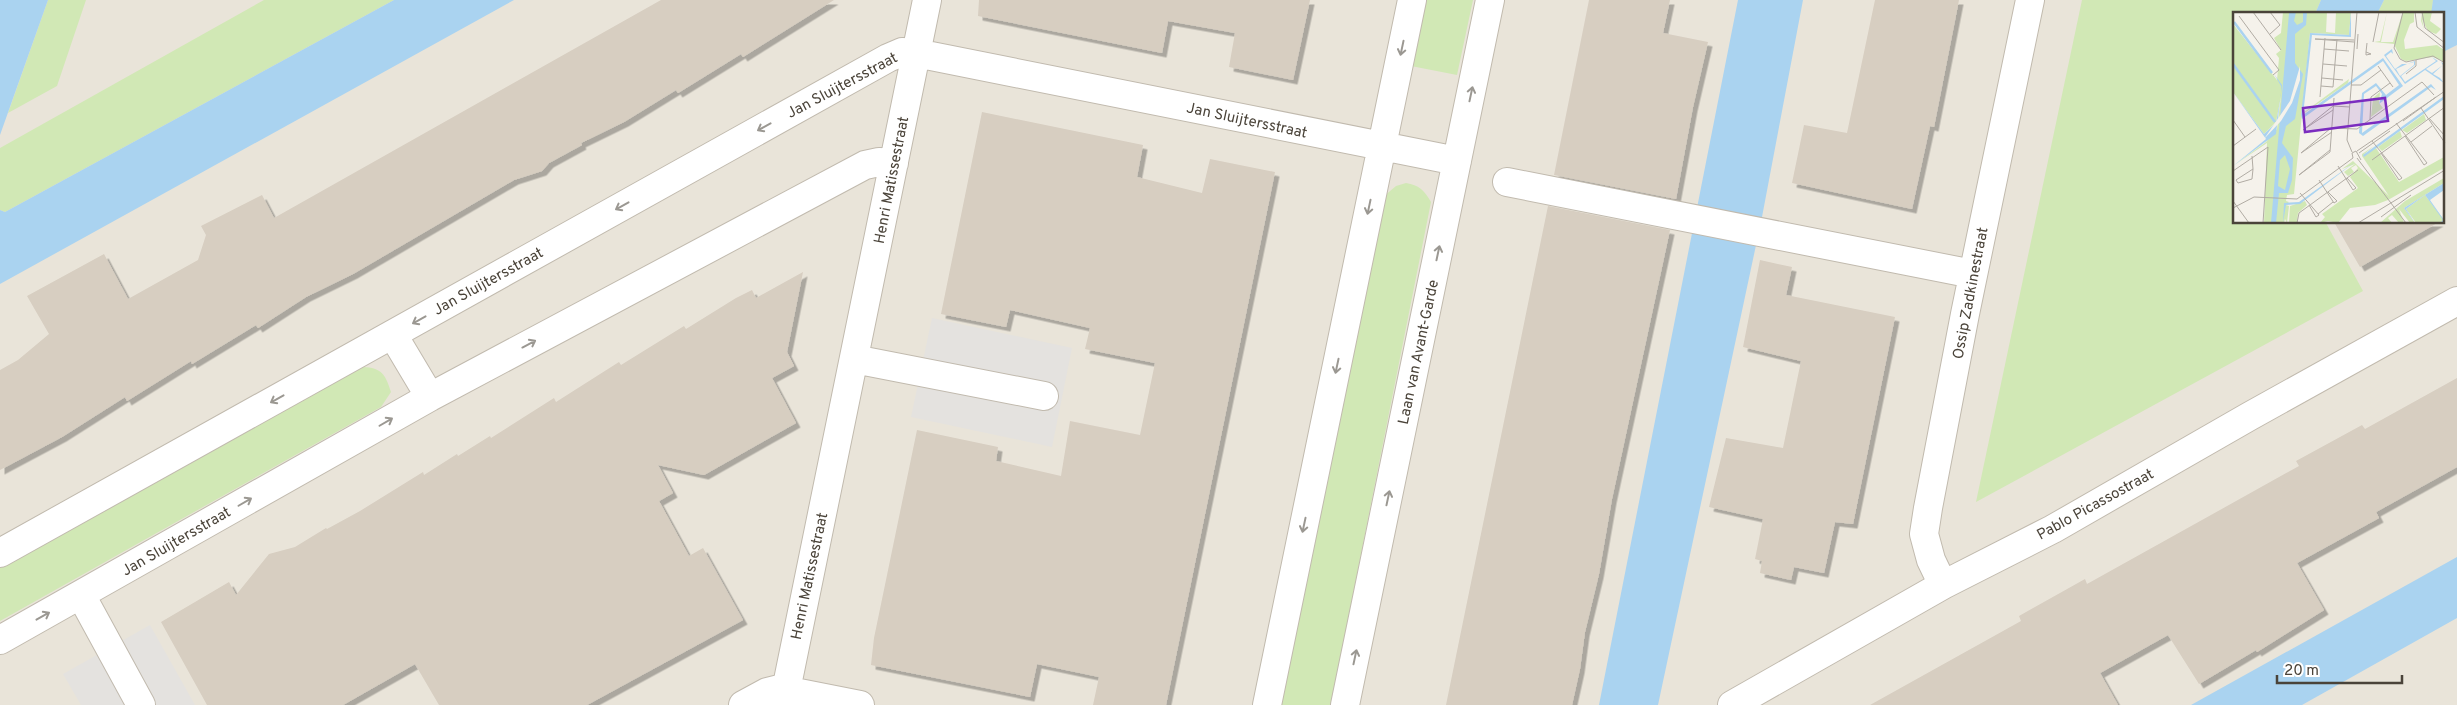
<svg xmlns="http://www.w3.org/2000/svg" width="2457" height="705" font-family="Overpass,sans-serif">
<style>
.residential{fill:#e9e4d9;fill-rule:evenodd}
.green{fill:#d1e8b5}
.parking{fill:#e4e2df}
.water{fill:#aad3f0}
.building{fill:#d7cec1;filter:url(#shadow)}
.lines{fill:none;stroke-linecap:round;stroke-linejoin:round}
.minor-casing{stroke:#c1baae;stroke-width:30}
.minor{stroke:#fff;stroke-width:28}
.oneway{stroke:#9b9892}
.labels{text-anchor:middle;stroke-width:4;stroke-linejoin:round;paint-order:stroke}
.street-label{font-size:15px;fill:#4a4339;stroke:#fff}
.inset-river{fill:none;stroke:#aad3f0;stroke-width:2.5}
.inset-road{fill:none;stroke:#b1aca4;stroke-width:1}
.view{fill:#7b2cbf;fill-opacity:0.15;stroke:#7b2cbf;stroke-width:2.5}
.inset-edge{fill:none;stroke:#4a4339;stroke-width:2.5}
</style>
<defs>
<filter id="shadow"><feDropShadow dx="4.5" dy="4.5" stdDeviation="0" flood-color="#0004"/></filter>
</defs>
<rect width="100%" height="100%" fill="#f5f2eb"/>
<path class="residential" d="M35,0h2422v705h-2457v-590zM2234,14h209v208h-209z"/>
<path class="green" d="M48,0h38l-29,86 -49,27z
M264,0h130l-389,212 -5,-2v-62z
M1424,0h49l-16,75 -46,-9z
M2082,0h239l-6,14h-81v208l92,1 37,68 -387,211z
M2384,0h49l-1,13 -55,1z
M1406,183c13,2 18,7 25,19l-100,503h-53l105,-508 13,-11z
M359,367c21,0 26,5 32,25l-10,15 -381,214v-55z"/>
<path class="parking" d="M932,318l140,30 -20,99 -141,-30z
M150,625l45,80h-114l-18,-31z"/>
<path class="water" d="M0,0h48l-48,135z
M394,0h120l-514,284v-74l5,2z
M1738,0h65l-41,217 -104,488h-59z
M2321,0h63l-7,14h-62z
M2433,0h24v45l-14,7v-38h-12z
M2457,557v61l-155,87h-111z"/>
<path class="building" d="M661,0h173l-91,57 -2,-3 -63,39 -2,-3 -52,32 -43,21 1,2 -33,18 -7,8 -28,9 -161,94 -47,23 -48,31 -2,-3 -64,39 -1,-3 -64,40 -2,-4 -63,40 -62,33v-100l18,-10 31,-26 -22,-38 77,-42 24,45 70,-39 8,-25 -5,-9 61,-31 12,23z
M979,0h331l-17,80 -64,-13 6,-34 -67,-12 -6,32 -184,-37z
M1589,0h81l-7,33 45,9 -15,65 -17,92 -122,-24z
M1875,0h84l-25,127 -4,-1 -18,83 -120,-26 12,-58 43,8z
M982,112l161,33 -6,32 65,16 8,-34 65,13 -109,533h-73l6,-28 -62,-13 -7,33 -159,-32 3,-27 43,-208 81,17 -2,14 65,15 9,-55 70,14 15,-72 -70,-14 5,-21 -80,-18 -4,17 -65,-13z
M1548,206l122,24 -58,269 -13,75 -14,58 -5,37 -8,36h-126z
M2334,222h105l-79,45z
M1760,260l32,7 -6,28 109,22 -42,207 -18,-2 -11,51 -30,-6 -3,13 -31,-7 2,-12 -7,-2 8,-40 -54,-12 17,-69 57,10 18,-87 -58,-14z
M803,272l-16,80 7,14 -22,12 24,45 -92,52 -46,-10 15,28 -14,8 30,55 14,-8 40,72 -156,85h-148l-24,-41 -72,41h-136l-46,-83 68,-40 7,13 33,-41 26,-7 31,-19 1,1 33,-18 63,-39 1,3 33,-21 1,2 32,-20 1,2 63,-40 2,4 63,-40 2,3 63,-39 2,3 50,-31 16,-8 4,8z
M2457,378v89l-81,45 3,6 -82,45 27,47 -67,42 -1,-2 -57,34 -31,-49 -68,38 18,32h-248l151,-84 -2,-5 66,-37 2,5 212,-118 -3,-5 66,-36 3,4z"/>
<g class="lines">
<defs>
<path id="minor" d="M1507,182l466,92
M393,335l37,62
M854,359l190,37
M0,553l888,-495 14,-6 14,1 541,108
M1943,585l-12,-25 -7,-26 4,-26 37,-194 65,-314
M81,595l60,110
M0,640l430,-243 435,-232 14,-3 15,1
M743,705l24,-13 12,-3 81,16
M783,705l144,-705
M1267,705l145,-705
M1345,705l145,-705
M1732,705l211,-120 110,-56 197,-113 207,-115"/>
</defs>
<use href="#minor" class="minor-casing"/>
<use href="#minor" class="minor"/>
</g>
<defs><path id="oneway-shaft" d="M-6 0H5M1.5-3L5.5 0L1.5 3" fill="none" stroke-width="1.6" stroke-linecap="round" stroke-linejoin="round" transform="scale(1.25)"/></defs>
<g class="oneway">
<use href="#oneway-shaft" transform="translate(1402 48) rotate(102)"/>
<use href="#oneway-shaft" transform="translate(1471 94) rotate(-78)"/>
<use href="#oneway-shaft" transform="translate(764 127) rotate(151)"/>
<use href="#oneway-shaft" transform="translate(622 206) rotate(151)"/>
<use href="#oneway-shaft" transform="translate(1369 207) rotate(102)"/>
<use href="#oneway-shaft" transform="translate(1438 253) rotate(-78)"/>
<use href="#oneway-shaft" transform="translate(419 320) rotate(151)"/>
<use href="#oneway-shaft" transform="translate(529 344) rotate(-28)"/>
<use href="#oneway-shaft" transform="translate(1337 366) rotate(102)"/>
<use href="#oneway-shaft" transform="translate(277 399) rotate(151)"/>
<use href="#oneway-shaft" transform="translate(386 422) rotate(-30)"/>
<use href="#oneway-shaft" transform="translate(1388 498) rotate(-78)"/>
<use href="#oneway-shaft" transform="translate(245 502) rotate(-30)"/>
<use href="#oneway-shaft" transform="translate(1304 525) rotate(102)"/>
<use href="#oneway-shaft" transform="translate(43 616) rotate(-29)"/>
<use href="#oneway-shaft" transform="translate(1355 657) rotate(-78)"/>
</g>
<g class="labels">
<g class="street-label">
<text transform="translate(842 85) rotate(-28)" y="5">Jan Sluijtersstraat</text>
<text transform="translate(1247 120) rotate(12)" y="5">Jan Sluijtersstraat</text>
<text transform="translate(891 180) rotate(-79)" y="5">Henri Matissestraat</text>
<text transform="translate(488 281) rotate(-29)" y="5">Jan Sluijtersstraat</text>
<text transform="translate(1970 293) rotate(-79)" y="5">Ossip Zadkinestraat</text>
<text transform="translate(1418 352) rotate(-78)" y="5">Laan van Avant-Garde</text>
<text transform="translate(2095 504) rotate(-29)" y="5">Pablo Picassostraat</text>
<text transform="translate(176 541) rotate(-30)" y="5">Jan Sluijtersstraat</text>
<text transform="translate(809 576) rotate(-78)" y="5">Henri Matissestraat</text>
</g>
</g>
<g transform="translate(2233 12)">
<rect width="211" height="211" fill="#f5f2eb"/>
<path d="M50,0h44l-1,20 9,1 1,-21h15l-2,23 -39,-2 -16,161 -7,1 -1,6 3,1 -3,3 3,1 -2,17 -2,-4 -1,4h-20l3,-80 -34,23 33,-24 11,-13 4,-33 -5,26 -12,12 -31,-42v-68l44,56 2,-22 -3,-4 5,-4 -7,-12 7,-5zM154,0l-6,30h12l10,-30h11v10l-4,2 -6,16 1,9 32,-4 7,5 1,12 -12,-5 -27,4 -5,-2 -7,-15 -20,-2 6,-1zM189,0h10l-2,9 11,8 -5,5 -8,-3 -6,-12 2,10 -3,-8zM116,67l-1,4 -45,31v-1zM147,80l-1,11 4,5 -12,9 2,-19zM191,102l2,6 -19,13 -5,-3zM167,119l2,6 -20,14 -4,-4zM141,134l-11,9 13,-7 23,34 45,-25v11l-56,32 -13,5 -25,3 -12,15 -10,-2 -8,2 5,-6 -3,-3 36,-26 -8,-11 8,-9 -2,-3 -5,3 3,4 -6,4 -4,-4 11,-8 -13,5 11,-8 36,35 -27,-40v-2zM211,166v5l-40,25 11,15h-5l-11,-14 5,14h-5l-7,-8 -4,3 4,5h-12l25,-22zM192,183l19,25 -4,3h-24l-10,-14zM72,189l2,4 -9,8 -1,10 -8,-1 1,-16z" fill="#d1e8b5"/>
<path d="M63,0l-2,9 3,4 6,-3v-10h4l-1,13 -11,9v29l8,11 -8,45 -9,7 -4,17 11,15 -1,22 -4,13h-9l-3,30h-5l18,-210zM52,143l5,14 -5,21 -7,-4 2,-26zM118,0v25l-39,-2 -9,80 80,-57 20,28 -24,18 3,-10 -6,-8 -12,8 -2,39 69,-49 5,6 -5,-3 -68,49 -4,-3 3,-40 14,-10 10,12 13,-10 -16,-24 -81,58 -1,-4 9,-82 39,2zM159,37l1,5 -2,-2 -5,4 9,13 7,-5h5l-11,5 4,7 14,-11v-3l-7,2 8,-3v4l-14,11 4,6 31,-21 -4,-4 6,4 -12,8 6,4 11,-8 -2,-3 3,2 -11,10 7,4 4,-3 -4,3 4,5 -19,-13 -20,14 -21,-29zM41,62l8,11 -6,49 -43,32 33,-27 -33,-47 31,42 12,-11 5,-28v-9zM211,84v3l-80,58 -1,-2zM122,150l-55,42 -14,1 -3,18 1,-20 15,-1zM211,171v7l-14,10 14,20v2l-4,1 3,-3 -18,-25 -19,14 9,14 -11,-15z" fill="#aad3f0" fill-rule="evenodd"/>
<path d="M67,54v14l-8,23 -11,18 -17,18 26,-38z" fill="#f5f2eb"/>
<path class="inset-river" d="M1,10l38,51M0,52l42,58"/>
<path class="inset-road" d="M20,0l28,38M170,0l-9,36 6,11 6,3 27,-6 12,7M182,0l2,15 28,22M189,0l3,16 20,15M6,4l40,54 -6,5M37,22l10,-9 -10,-13M121,30l-39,-3 39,1M140,30l6,-30M91,37l25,2M124,37l1,-15M133,40l5,2 -5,1v-3l1,-9M90,52l24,2M145,54l15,21M173,62l10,-8v-6M89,66l21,2M118,73h10l20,-15M88,74l12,1 4,-48M87,85l5,-59M188,96l24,35M100,98l-30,20 30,-24 17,1M196,106l16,18M0,108l12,17M137,108l1,-23 19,-14M170,109l33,-24M163,111l31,40 -3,2 -19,-29M99,120l-31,21 30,-25 26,1 65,-47 12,13M139,129l30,37 -3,2 -18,-27M178,130l21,-16M0,134l23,-17M97,138l-31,25 31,-23 4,-54M124,139l88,-60M119,140l-5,-12 10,-128M126,141l31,-22M19,144l1,13 -17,11 2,3 14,-4 1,-10M120,146l-1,-5 4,-2 5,9M124,146l49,65M139,148l73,-53M105,154l15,24 3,-2 -9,-10M0,159l35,-24 -5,76M86,168l15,23 3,-2 -9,-9M67,181l19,22 -3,2 -7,-12M0,189l16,22M0,196l21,-11 43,2 56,-41M85,202l15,-12M148,205l30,-22M64,211l2,-10 59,-43M125,211l87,-53"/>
<path class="view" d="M152,86l3,23 -83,11 -2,-24z"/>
<rect width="211" height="211" class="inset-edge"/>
</g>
<path d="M2277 675v8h125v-8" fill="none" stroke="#4a4339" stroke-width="2.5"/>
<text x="2284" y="675" font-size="15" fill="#4a4339" stroke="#ffffff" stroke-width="4" paint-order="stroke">20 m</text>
</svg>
